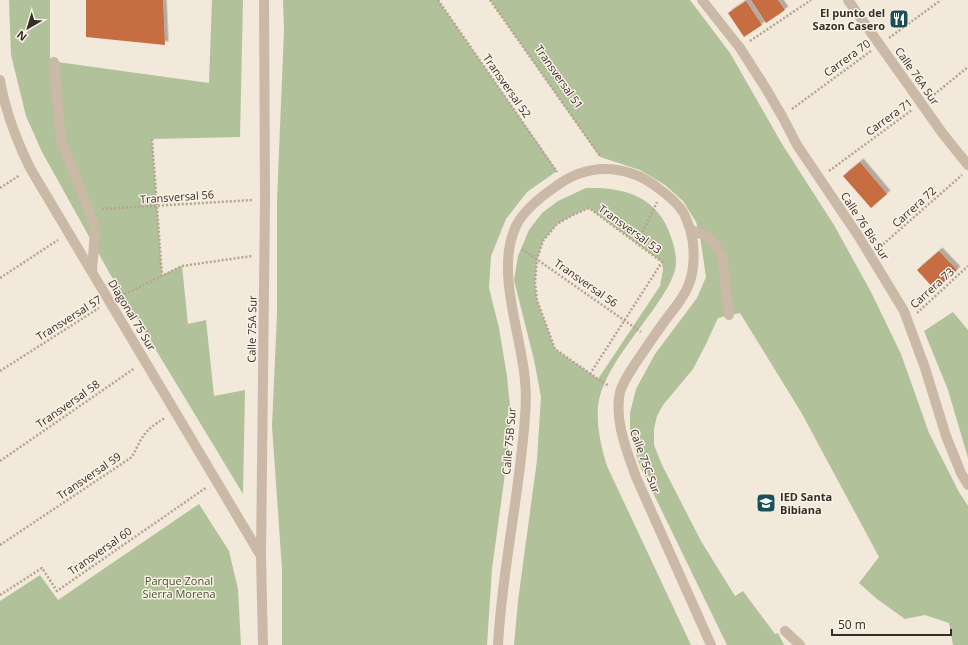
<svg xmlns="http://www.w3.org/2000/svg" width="968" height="645" font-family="'Open Sans',sans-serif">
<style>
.green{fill:#b1c19a;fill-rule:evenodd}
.building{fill:#c76d43;filter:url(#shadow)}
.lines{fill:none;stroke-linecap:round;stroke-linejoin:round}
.path{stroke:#b6a390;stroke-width:2.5;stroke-dasharray:2 2;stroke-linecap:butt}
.minor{stroke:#cab9a6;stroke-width:10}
.labels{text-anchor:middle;stroke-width:3;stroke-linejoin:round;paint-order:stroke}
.poi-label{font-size:11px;font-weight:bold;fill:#362d27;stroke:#faf2e7;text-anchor:end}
.street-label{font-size:11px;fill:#362d27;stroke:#faf2e7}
.park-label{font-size:11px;fill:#42552b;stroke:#faf2e7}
</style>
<defs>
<filter id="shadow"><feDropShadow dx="3.5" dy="-3.5" stdDeviation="0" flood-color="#0004"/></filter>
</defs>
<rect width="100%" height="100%" fill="#f2e9da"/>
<path class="green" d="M9,0h41v61l159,22 3,-83h31l-3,137 -88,2 10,136 20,-9 6,58 18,-4 8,76 31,-6 -2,104 -133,-220 -68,-122 -16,-36 -15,-61z
M283,0h155l119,171 -30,21 -21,27 -15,37 -2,32 10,40 8,48 4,41 -7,64 -12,88 -5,76h-205v-76l-10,-143 5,-112v-114l7,-170z
M490,0h200l40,53 52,91 52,81 37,67 30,62 28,79 30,59 9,14v139h-15l-4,-22 -24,-8 -20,4 -28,-20 -18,-16 20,-26 -78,-145 -61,-99 -22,5 -12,26 -13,25 -30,36 -6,11 -3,13v16l8,20 39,76 34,55 8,-5 32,43 3,-1 6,12h-57l-87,-179 -10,-32v-21l6,-24 19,-35 42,-56 9,-21 -6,-41 -4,-14 -13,-21 -18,-16 -25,-15 -40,-13z
M586,188c29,-1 59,4 76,30 8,12 17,37 13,52 -4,14 -12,25 -20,37 -18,26 -50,63 -56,93 -4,20 2,47 8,66l84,179h-177l4,-44 19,-141 4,-63 -7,-37 -20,-80 4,-24 11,-26 13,-17 16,-12zM589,208l73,54 1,8 -3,16 -62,93 -43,-30 -18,-49 -2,-17 2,-24 6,-18 14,-17 16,-9z
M953,312l15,18v128l-20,-68 -24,-59z
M199,504l30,47 9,38 3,56h-241v-44l40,-26 18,25z"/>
<path class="building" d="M86,0h77l2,45 -79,-8z
M751,0h27l7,10 -19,13z
M746,1l16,24 -18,12 -16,-24z
M860,162l27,32 -16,14 -28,-32z
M939,251l18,19 -22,20 -18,-20z"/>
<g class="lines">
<path class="path" d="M438,0l119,172
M490,0l110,156
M889,38l52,-38
M750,41l61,-41
M931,97l37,-30
M792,109l79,-58
M152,139l10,136
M829,171l83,-61
M0,188l20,-13
M102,209l151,-9
M637,243l20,-41
M880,247l82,-72
M522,249l119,83
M0,278l58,-38
M121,296l61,-30 70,-10
M917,313l51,-47
M0,371l99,-63
M590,374l72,-112 -73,-54 -16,7 -16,9 -14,17 -6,18 -2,24 2,17 18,49 43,30 11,7
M0,461l135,-93
M0,545l132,-88c11,-21 11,-26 33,-39
M0,595l42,-27 15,23 150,-104"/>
<path class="minor" d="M702,0l38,48 25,39 17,29 15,29 62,92 45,74 21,57 21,68 15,37 7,12
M848,0l95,134 25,31
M54,62l7,78 28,70 6,21 -3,40
M0,80c5,31 16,59 30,88l231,388
M691,230l18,7 13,19 7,59
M785,631l15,14
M263,645l-2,-89 4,-357 -1,-199
M498,645c4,-77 22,-152 27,-229 1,-11 1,-25 0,-36 -4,-47 -30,-110 -9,-154 7,-15 26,-30 39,-39 24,-18 49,-23 78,-13 14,4 42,25 50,38 3,5 5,12 7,17 5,17 5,39 -1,55 -5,14 -16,26 -25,38 -10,14 -19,27 -29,42 -5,8 -12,18 -15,28 -6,29 7,59 16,85l75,168"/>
</g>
<defs>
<symbol id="restaurant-square" viewBox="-11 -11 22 22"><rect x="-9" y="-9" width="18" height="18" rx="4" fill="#1c5058" stroke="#faf2e7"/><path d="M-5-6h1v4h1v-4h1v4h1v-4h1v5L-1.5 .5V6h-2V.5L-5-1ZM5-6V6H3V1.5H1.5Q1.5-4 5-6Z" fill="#fff"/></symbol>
<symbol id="school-square" viewBox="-11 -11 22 22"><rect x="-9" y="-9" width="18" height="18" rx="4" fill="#1c5058" stroke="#faf2e7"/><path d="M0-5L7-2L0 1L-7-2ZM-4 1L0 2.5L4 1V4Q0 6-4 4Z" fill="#fff"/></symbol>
</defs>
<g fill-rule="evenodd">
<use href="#restaurant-square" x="888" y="8" width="22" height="22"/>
<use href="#school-square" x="755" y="492" width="22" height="22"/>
</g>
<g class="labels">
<g class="poi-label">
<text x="885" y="17">El punto del<tspan x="885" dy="13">Sazon Casero</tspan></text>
<text x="780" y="501" text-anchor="start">IED Santa<tspan x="780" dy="13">Bibiana</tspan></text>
</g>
<g class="street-label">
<text transform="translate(847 58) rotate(-36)" y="4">Carrera 70</text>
<text transform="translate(917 76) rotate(55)" y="4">Calle 76A Sur</text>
<text transform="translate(559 77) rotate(55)" y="4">Transversal 51</text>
<text transform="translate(507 86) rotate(55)" y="4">Transversal 52</text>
<text transform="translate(889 117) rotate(-36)" y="4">Carrera 71</text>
<text transform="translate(177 197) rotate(-4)" y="4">Transversal 56</text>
<text transform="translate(914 207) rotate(-42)" y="4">Carrera 72</text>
<text transform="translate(865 226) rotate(57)" y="4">Calle 76 Bis Sur</text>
<text transform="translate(630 229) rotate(36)" y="4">Transversal 53</text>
<text transform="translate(586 283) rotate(35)" y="4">Transversal 56</text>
<text transform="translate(932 288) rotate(-42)" y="4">Carrera 73</text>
<text transform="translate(132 315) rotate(59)" y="4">Diagonal 75 Sur</text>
<text transform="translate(69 318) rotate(-32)" y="4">Transversal 57</text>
<text transform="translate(252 329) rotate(-89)" y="4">Calle 75A Sur</text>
<text transform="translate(68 404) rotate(-35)" y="4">Transversal 58</text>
<text transform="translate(509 441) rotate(-85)" y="4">Calle 75B Sur</text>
<text transform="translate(645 461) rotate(70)" y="4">Calle 75C Sur</text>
<text transform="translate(89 476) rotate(-34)" y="4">Transversal 59</text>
<text transform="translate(100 551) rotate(-35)" y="4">Transversal 60</text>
</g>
<g class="park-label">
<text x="179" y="585">Parque Zonal<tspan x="179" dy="13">Sierra Morena</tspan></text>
</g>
</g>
<g transform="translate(28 28) rotate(218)" stroke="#faf2e7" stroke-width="3" paint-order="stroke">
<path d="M0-3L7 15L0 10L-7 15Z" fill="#362d27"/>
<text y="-6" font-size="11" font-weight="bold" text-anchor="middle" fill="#362d27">N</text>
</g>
<path d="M832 629v6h119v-6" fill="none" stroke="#362d27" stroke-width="2"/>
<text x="838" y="629" font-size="12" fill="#362d27" stroke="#faf2e7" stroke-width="3" paint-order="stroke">50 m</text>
</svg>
